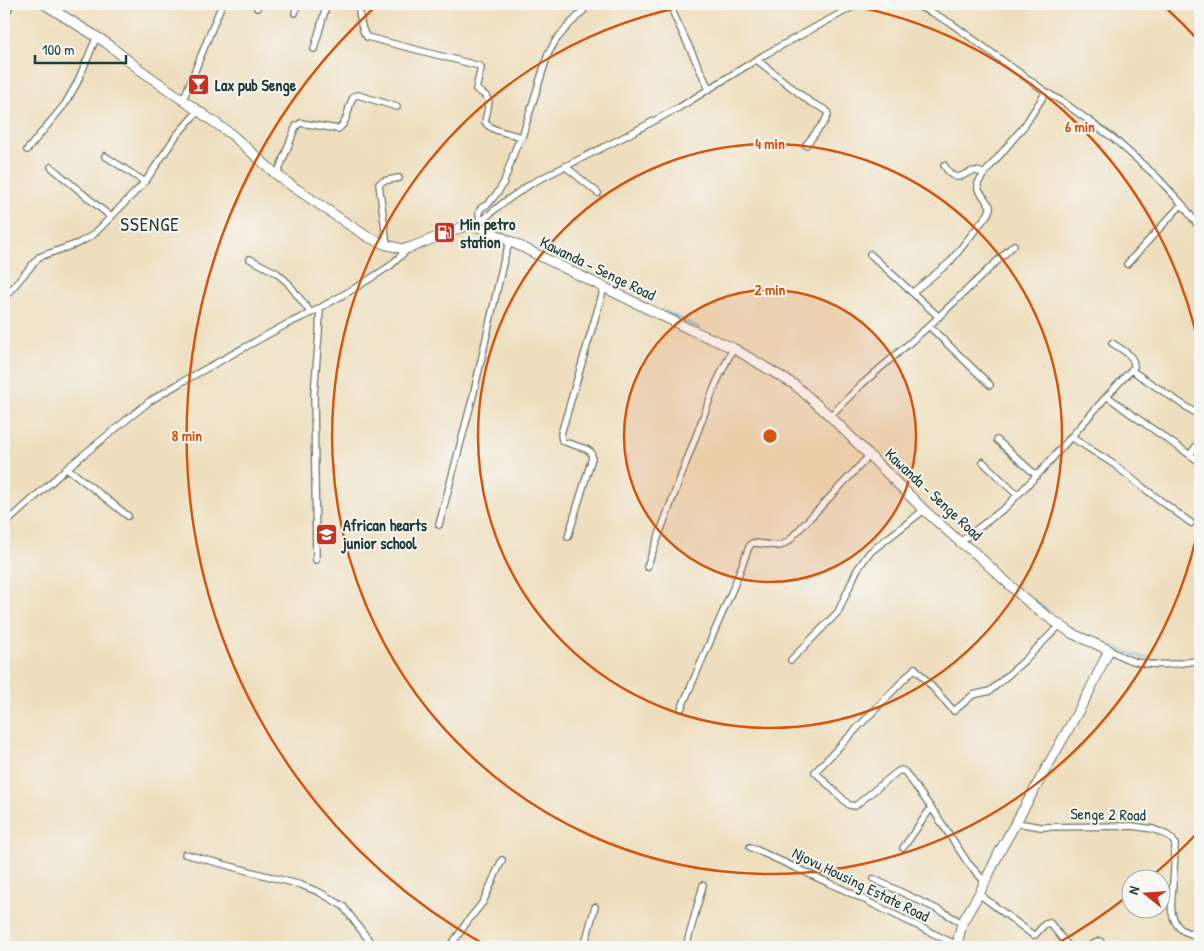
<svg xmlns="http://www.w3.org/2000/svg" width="1204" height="951" font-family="'Patrick Hand',sans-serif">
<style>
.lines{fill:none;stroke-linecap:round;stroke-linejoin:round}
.stream{stroke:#59add5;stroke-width:2}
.street-casing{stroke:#677564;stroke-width:8}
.secondary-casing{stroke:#677564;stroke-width:11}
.street{stroke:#fff;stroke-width:5.5}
.secondary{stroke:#fff;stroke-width:9}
.ring{fill:none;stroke:#d45610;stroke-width:2.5}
.labels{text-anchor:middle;stroke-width:4;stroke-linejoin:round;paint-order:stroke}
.poi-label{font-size:16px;font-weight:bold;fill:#1f3d34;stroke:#f6f6f2;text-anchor:start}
.street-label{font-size:16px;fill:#1f3d34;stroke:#f6f6f2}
.quarter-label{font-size:19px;letter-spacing:1px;fill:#1f3d34;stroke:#f6f6f2}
.centre{fill:#d45610;stroke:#f6f6f2;stroke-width:2.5}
.ring-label{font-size:15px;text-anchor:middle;font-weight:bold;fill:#d45610;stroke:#f6f6f2;stroke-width:4;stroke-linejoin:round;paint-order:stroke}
</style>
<rect width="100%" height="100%" fill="#f6f6f2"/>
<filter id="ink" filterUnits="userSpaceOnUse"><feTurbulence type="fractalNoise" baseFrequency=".02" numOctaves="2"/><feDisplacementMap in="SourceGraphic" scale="10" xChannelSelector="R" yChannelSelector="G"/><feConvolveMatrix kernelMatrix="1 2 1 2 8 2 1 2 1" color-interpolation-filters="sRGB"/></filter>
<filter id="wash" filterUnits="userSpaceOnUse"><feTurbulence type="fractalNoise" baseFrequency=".0096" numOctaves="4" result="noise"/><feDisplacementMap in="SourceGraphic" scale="20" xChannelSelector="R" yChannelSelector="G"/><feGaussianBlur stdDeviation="1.12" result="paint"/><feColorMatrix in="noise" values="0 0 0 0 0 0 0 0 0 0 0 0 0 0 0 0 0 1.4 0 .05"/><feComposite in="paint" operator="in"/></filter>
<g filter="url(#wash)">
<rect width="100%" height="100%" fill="#eedebd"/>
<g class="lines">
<path class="stream" d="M487,219l-1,4 5,4
M511,237l9,4
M665,312l34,16
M774,367l8,6
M849,429l12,12
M1033,600l16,12
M1111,647l30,10 9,1"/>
</g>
</g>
<g filter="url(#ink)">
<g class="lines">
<defs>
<path id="street" d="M358,4c2,11 2,25 9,33l113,29 1,2 -5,21 10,7 3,6 -4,20c5,9 27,12 37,15
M570,4l14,6
M670,4l5,13 34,72
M913,4l20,9 19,11 94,68 17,10 50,36 44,39 25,27 18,24
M257,8l1,-4
M295,13l2,-9
M4,17l7,-13
M314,49l13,-45
M757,60l53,42 16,8 2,4 -3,7 -19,24
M183,100l39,-96
M27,150l38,-46 12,-21 20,-47
M105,156l40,26
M944,165c2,3 5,8 8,10 10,8 17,-11 32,-1
M565,166l33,27
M51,167l60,50
M277,175l19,-49 5,-3 37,6c11,-7 9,-23 16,-33l4,-1 39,12
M480,222l-1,-10 2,-4 7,-4 10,-12 6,-10 12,-35 6,-10 26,-83 8,-14 12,-14 16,-16 4,-6
M478,226l2,-4 23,-19 29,-20 88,-44 60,-32 84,-52 94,-51
M387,245l-8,-61 4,-3 16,-3
M870,254l69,63
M250,259l27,14 11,10 23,30
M1127,264l55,-60
M913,292l37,-30 38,-48 2,-5v-3l-12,-17v-6l6,-9 41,-49 21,-33
M4,298l35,-41 40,-14 14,-8 11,-11 41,-42 31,-46 22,-25
M929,326l61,59
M1131,370l69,46
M1107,396l24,18 69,48
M830,416l31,-31 68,-59 85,-81
M1071,437l44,28 26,21 50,37
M997,440l40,36
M1190,455l10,-15
M983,462l34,33
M67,468l61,48
M4,525l63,-57 83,-67 30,-18 107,-59 24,-11 46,-26 33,-21 19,-18
M439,525l34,-129 31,-137 6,-18
M568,537l24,-79 -1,-6 -5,-3 -24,-8 -1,-7 43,-146
M960,542l46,-35 36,-37 65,-74 27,-29c1,-12 -13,-18 -22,-24
M316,560l-2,-166 5,-61 1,-25
M647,567l67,-179 19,-40
M1109,650c7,3 14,8 21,10 23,8 48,4 70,0
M791,660l47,-48 19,-42 12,-17 55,-43
M681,709l53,-123 15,-39 3,-4h3l25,3 9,-5 5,-6 76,-80
M1017,823l24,4 91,-1 21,3 14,6 5,4 3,5c0,13 -1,26 -2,39 -1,17 -6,35 9,47 5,3 13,5 18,7
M750,847l92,42 117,57
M903,848l28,-40
M185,854l116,31 18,7 24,14 31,41
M874,879l71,34 17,10
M985,882l-17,-19 -33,-50 -30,-41 -4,-2 -4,2 -42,34 -6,-1 -34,-33 100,-104 39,43 19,-16 17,-4 34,-30 36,-36
M979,894l54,41h2l10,-11 5,-1 19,24
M450,947l17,-25 16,-20 19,-42
M584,947l11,-40
M686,947l17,-62
M1087,947l13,-6 4,6"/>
<path id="secondary" d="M44,4l61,38 34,27 92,65 46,41 18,13 50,34 23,15 19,8 16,4 6,-1 51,-20 9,-3 16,4 204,100 44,19 62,37 35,31 94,94 36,32 15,11 51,47 15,12 32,22 36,16 -20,42 -89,159 -21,43 -17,29 -5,22 -2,2"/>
</defs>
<use href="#street" class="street-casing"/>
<use href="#secondary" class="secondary-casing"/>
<use href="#street" class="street"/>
<use href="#secondary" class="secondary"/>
</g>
</g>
<circle cx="770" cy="436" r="146" fill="#d45610" fill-opacity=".12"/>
<g class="ring">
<circle cx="770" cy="436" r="146"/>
<circle cx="770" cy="436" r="292"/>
<path d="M1200 520A438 438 0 1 1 698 4M842 4A438 438 0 0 1 1200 352"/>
<path d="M1200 830A583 583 0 0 1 1152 876M1129 895A583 583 0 0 1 1053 946M487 946A583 583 0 0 1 376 6M1164 6A583 583 0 0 1 1200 42"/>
</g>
<defs>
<symbol id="bar-square" viewBox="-11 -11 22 22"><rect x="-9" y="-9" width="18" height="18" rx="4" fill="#c8321e" stroke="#f6f6f2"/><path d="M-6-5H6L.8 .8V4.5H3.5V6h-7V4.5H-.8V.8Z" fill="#fff"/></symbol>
<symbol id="fuel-square" viewBox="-11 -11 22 22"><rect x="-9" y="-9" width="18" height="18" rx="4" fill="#c8321e" stroke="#f6f6f2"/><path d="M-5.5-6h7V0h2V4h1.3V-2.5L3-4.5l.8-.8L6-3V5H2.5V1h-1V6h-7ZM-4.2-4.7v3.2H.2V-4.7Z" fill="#fff"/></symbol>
<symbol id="school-square" viewBox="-11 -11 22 22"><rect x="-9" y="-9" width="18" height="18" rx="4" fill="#c8321e" stroke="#f6f6f2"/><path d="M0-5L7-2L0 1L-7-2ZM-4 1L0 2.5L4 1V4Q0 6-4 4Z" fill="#fff"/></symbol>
</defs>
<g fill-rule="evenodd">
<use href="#bar-square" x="186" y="72" width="25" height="25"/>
<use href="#fuel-square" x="432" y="220" width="25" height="25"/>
<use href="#school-square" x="314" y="522" width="25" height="25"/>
</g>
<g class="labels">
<g class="poi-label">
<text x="215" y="91">Lax pub Senge</text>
<text x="460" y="230">Min petro<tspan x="460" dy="18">station</tspan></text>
<text x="343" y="531">African hearts<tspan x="343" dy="18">junior school</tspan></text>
</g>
<g class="street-label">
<text transform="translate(598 268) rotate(26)" y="6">Kawanda - Senge Road</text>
<text transform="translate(934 494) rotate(43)" y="6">Kawanda - Senge Road</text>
<text transform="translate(1108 814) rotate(1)" y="6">Senge 2 Road</text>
<text transform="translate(861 884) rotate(26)" y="6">Njovu Housing Estate Road</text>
</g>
<g class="quarter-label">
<text x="150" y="231">SSENGE</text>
</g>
</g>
<circle cx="770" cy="436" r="8" class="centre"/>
<g class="ring-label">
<text x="1080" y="132">6 min</text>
<text x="770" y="149">4 min</text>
<text x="770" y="295">2 min</text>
<text x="187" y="441">8 min</text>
</g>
<rect width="1204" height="951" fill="none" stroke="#f6f6f2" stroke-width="20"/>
<g transform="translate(1146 894) rotate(287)"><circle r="24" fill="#f6f6f2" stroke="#a0aca6"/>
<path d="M0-4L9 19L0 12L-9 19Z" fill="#c8321e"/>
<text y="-8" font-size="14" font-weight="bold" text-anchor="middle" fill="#1f3d34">N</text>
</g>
<path d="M35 55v8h91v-8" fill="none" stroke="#1f3d34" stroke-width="2.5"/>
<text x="42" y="55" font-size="15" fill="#1f3d34" stroke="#f6f6f2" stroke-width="4" paint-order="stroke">100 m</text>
</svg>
